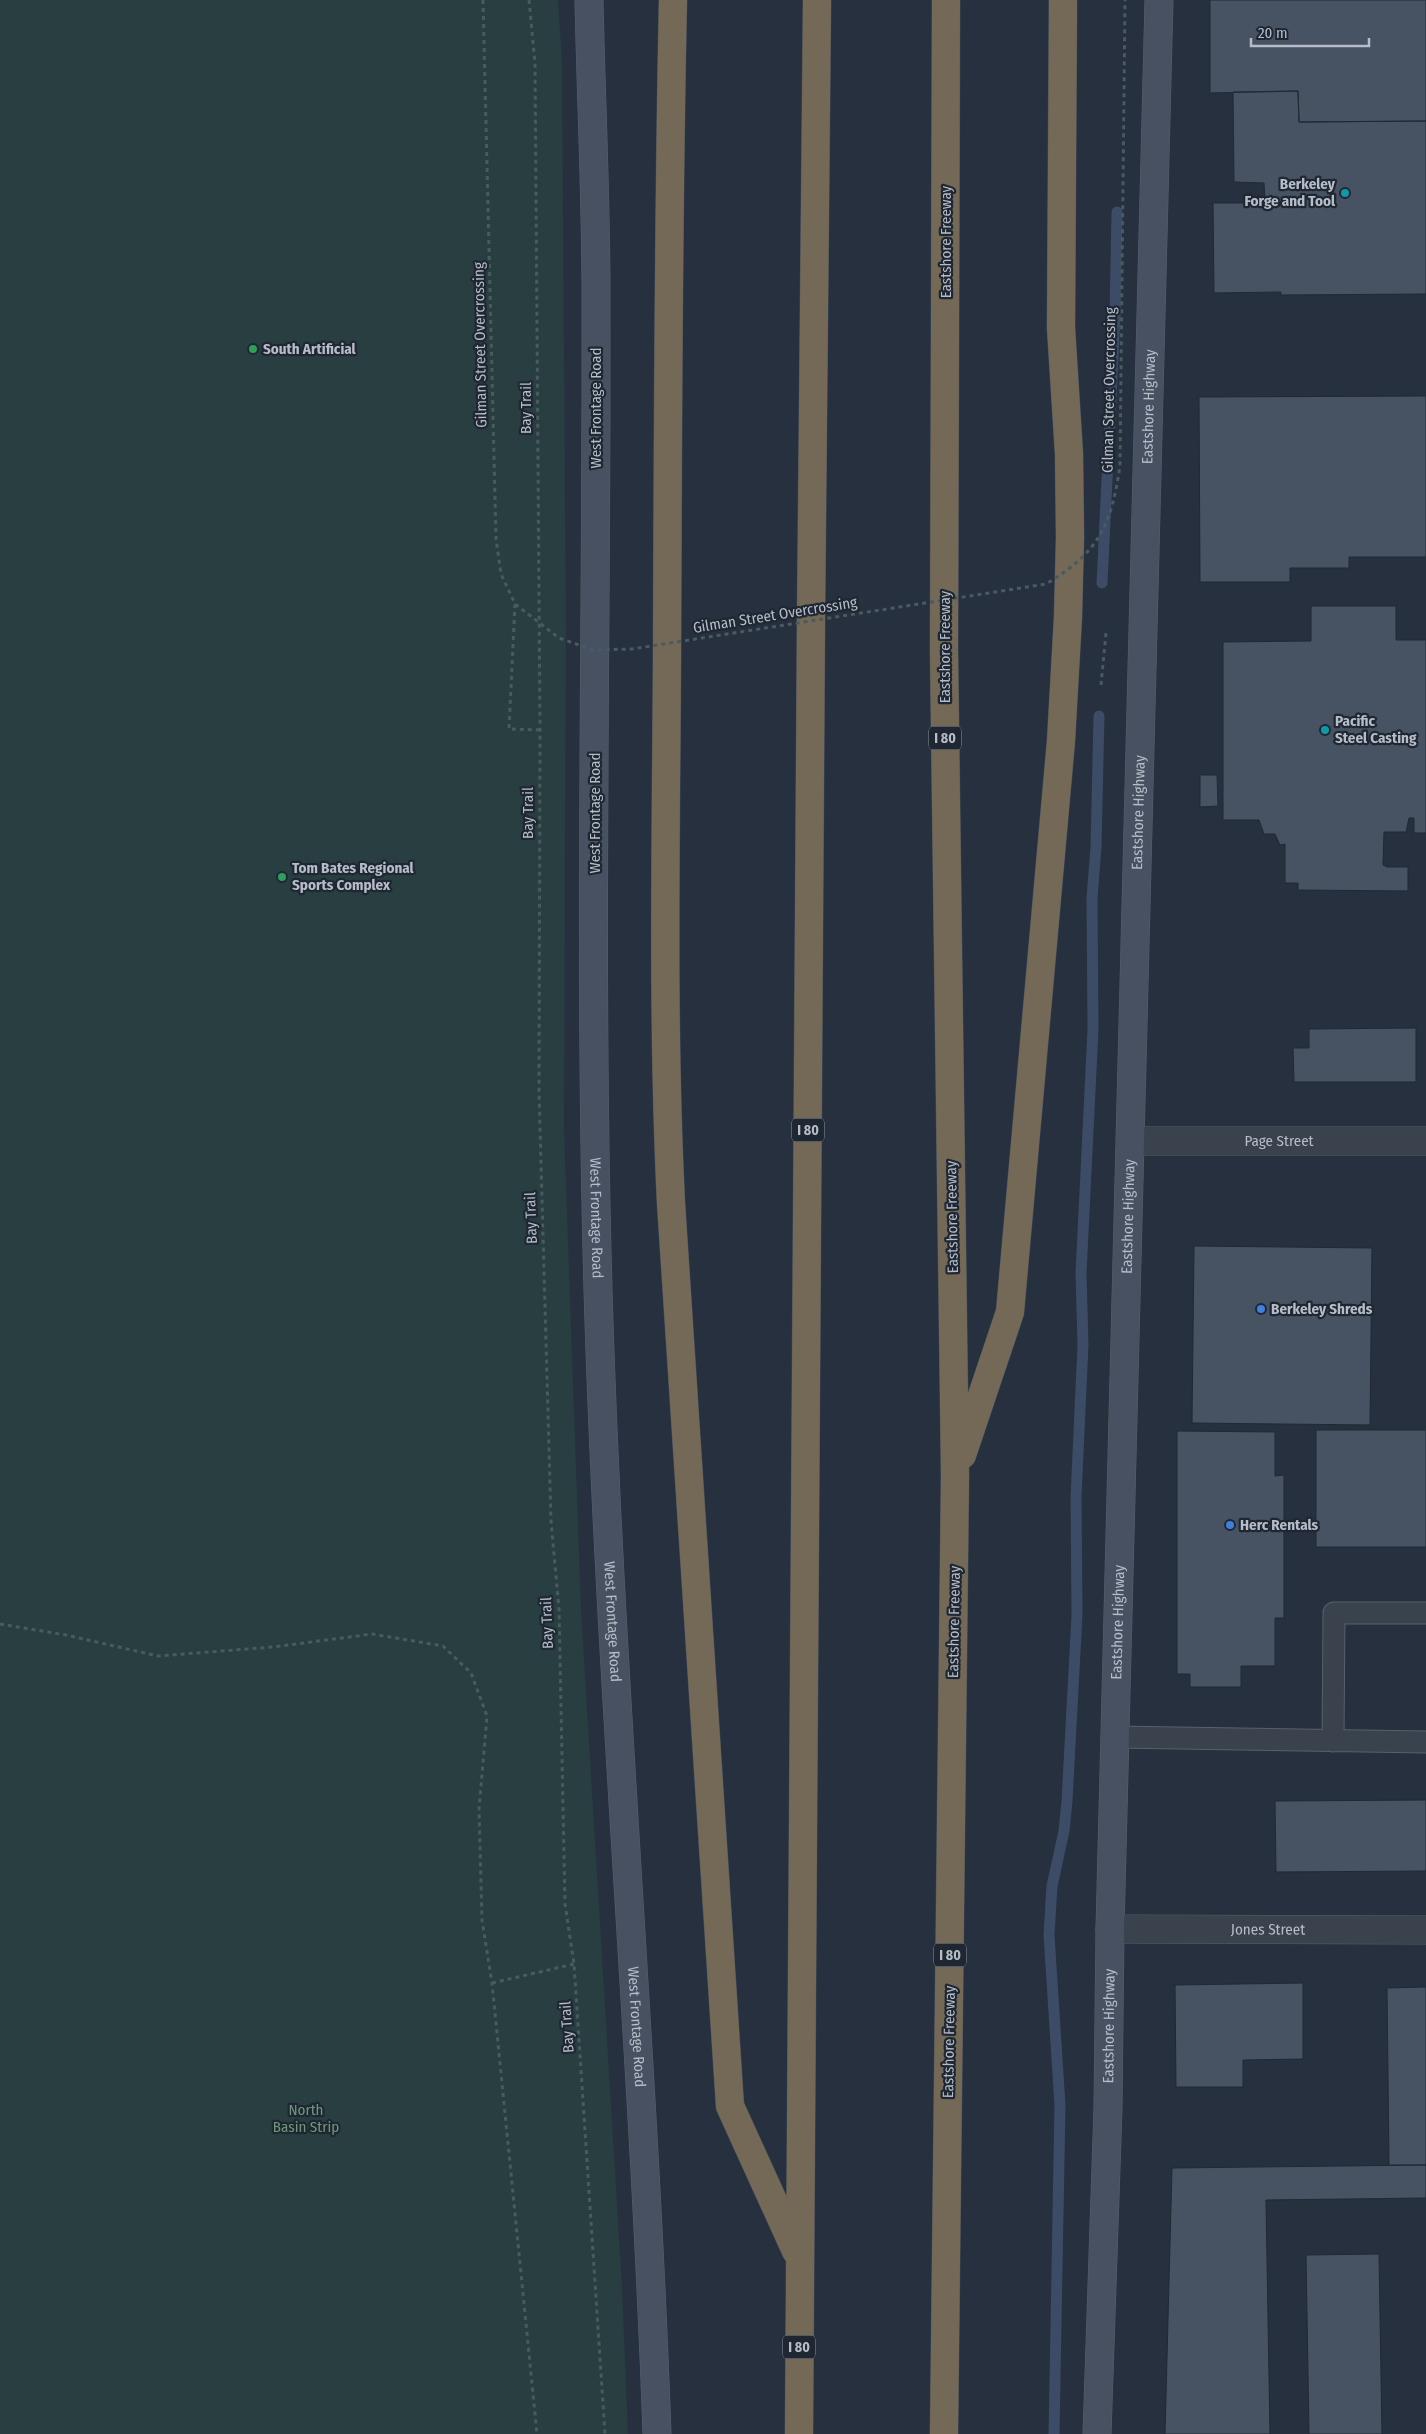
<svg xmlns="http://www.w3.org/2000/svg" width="1426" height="2434" font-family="'Fira Sans Condensed',sans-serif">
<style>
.green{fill:#293e40}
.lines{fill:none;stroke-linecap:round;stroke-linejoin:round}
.stream{stroke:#3c4c66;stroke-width:11}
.building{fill:#475262;stroke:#212935}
.lane-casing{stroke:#58606c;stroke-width:23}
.street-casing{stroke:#58606c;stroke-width:29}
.secondary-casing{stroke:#58606c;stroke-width:29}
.highway-casing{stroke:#454d59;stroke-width:29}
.path{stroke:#485b5e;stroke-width:3;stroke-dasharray:4 4;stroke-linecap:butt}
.lane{stroke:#3a424e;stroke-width:21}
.street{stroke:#3a424e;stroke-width:28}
.secondary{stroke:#485161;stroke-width:28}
.highway{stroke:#746957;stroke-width:28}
.path-bridge{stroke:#485b5e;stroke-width:3;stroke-dasharray:4 4;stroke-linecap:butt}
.culture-dot{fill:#0f9aa8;stroke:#1f2733;stroke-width:2}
.leisure-dot{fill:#2e9e5b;stroke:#1f2733;stroke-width:2}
.shop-dot{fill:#3f7fe0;stroke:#1f2733;stroke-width:2}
.labels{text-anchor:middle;stroke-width:4.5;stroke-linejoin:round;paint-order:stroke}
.shield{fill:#1f2733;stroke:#89909c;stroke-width:1}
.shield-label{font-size:14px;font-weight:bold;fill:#b6bdc9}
.poi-label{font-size:15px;font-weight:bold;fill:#b6bdc9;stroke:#1f2733;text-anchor:start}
.street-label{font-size:15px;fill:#b6bdc9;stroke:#1f2733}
.park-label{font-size:15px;fill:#6f9979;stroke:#1f2733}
</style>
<rect width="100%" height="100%" fill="#26303e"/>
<path class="green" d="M0,0h558l4,62 4,564 -2,502 17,481 41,678 6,147h-628z"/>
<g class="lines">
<path class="stream" d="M1102,583l13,-268 2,-103
M1054,2434l6,-329 -11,-170 3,-49 12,-55 3,-30 10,-186 -1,-118 7,-152 -2,-72 12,-243 -1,-132 4,-51 3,-131"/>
</g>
<path class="building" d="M1210,0h216v121l-127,1 -1,-31 -88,2z
M1298,91l1,31 127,-1v173l-145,1v-3l-67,1 -1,-90h52l-1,-20 -30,-1 -1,-90z
M1426,396v161h-77v11h-59v14h-90l-1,-185z
M1311,606h85v34h30v193h-12v-15h-5l-3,14h-22l-1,33 4,2h21v24l-110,-1v-7h-13v-39l-5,1 -5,-11h-11l-5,-14h-36v-178l88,-1z
M1200,775h17l1,31 -18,1z
M1416,1028v54h-122l-1,-34h16v-19z
M1194,1246l178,2 -2,177 -178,-2z
M1316,1430h110v117h-110z
M1177,1431l98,1v44l9,-1v143h-9v48h-34v21h-51v-13h-13z
M1426,1800v71l-150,1 -1,-71z
M1303,1983v76l-60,1v27h-67l-1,-102z
M1426,1987v178h-37l-2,-177z
M1426,2165v33l-160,2 4,234h-105l7,-266z
M1379,2254l3,180h-73l-3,-179z"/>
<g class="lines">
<defs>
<path id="lane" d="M1115,1737l311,5
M1333,1741l1,-128h92"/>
<g id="street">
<path id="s1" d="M1131,1141h295"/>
<path id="s2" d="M1110,1929l316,1"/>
</g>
<g id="secondary">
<path id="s3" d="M589,0c2,98 7,196 7,294 1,342 -8,685 3,1028 12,371 45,741 58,1112"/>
<path id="s4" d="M1097,2434l11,-326 2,-179 49,-1929"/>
</g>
<path id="highway" d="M673,0c-5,220 -5,439 -6,659 -1,181 -5,362 4,544l59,903 66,145
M962,1455l48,-143 51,-571 7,-124 2,-80 -1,-83 -8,-126 2,-328
M799,2434l12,-1814 6,-620
M944,2434l11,-959 -11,-824 2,-651"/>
</defs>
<use href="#lane" class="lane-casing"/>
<use href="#street" class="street-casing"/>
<use href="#secondary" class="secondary-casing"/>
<use href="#highway" class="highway-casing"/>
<path class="path" d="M529,0l6,63 5,667 -1,361 12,430 8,88 6,295 9,60 31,470
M515,604l-6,125 31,1
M1101,685l5,-52
M0,1624l66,11 92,21 115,-9 99,-13 71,12 28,27 16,43 -8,93 3,111 10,63 45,451
M492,1983l82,-19"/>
<use href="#lane" class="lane"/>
<use href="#street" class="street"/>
<use href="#secondary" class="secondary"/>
<use href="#highway" class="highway"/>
<path class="path-bridge" d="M483,0l13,539 5,35 14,30 44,34 34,12 39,-1 414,-65c53,-32 65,-58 74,-118l5,-466"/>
</g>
<g class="culture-dot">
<circle cx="1345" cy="193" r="5"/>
<circle cx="1325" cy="730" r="5"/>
</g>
<g class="leisure-dot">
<circle cx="253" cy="349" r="5"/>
<circle cx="282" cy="877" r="5"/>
</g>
<g class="shop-dot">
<circle cx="1261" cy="1309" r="5"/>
<circle cx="1230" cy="1525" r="5"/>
</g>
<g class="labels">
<g class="shield">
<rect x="929" y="726.5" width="32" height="23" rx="4"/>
<rect x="792" y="1118.5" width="32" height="23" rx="4"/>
<rect x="934" y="1943.5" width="32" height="23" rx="4"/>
<rect x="783" y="2335.5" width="32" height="23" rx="4"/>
</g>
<g class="shield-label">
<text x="945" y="743">I 80</text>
<text x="808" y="1135">I 80</text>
<text x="950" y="1960">I 80</text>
<text x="799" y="2352">I 80</text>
</g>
<g class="poi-label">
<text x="1335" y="189" text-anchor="end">Berkeley<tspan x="1335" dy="17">Forge and Tool</tspan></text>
<text x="263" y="354">South Artificial</text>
<text x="1335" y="726">Pacific<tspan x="1335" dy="17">Steel Casting</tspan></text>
<text x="292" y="873">Tom Bates Regional<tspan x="292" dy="17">Sports Complex</tspan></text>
<text x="1271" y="1314">Berkeley Shreds</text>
<text x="1240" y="1530">Herc Rentals</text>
</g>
<g class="street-label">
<text transform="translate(946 242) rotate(-90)" y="5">Eastshore Freeway</text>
<text transform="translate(480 345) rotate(-91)" y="5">Gilman Street Overcrossing</text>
<text transform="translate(1109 390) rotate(-89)" y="5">Gilman Street Overcrossing</text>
<text dy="5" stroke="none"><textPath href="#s4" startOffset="2028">Eastshore Highway</textPath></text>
<text transform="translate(526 408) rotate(-90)" y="5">Bay Trail</text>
<text transform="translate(596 408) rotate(-90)" y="5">West Frontage Road</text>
<text transform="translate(775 615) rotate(-9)" y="5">Gilman Street Overcrossing</text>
<text transform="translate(945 647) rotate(-90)" y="5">Eastshore Freeway</text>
<text dy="5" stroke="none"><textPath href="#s4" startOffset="1622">Eastshore Highway</textPath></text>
<text transform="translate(528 813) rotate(-90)" y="5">Bay Trail</text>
<text transform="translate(595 813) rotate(-90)" y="5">West Frontage Road</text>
<text dy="5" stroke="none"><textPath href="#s1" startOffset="148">Page Street</textPath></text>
<text transform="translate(952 1217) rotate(-91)" y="5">Eastshore Freeway</text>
<text dy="5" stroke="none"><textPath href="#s4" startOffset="1218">Eastshore Highway</textPath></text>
<text transform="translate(531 1218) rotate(-92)" y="5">Bay Trail</text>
<text dy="5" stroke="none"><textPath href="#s3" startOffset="1218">West Frontage Road</textPath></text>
<text dy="5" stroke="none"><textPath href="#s3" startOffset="1622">West Frontage Road</textPath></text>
<text transform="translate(954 1622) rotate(-89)" y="5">Eastshore Freeway</text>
<text dy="5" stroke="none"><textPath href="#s4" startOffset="812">Eastshore Highway</textPath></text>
<text transform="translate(547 1623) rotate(-92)" y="5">Bay Trail</text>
<text dy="5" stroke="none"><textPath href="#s2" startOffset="158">Jones Street</textPath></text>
<text transform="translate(567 2027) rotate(-94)" y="5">Bay Trail</text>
<text dy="5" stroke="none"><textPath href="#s3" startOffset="2028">West Frontage Road</textPath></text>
<text dy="5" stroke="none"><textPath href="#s4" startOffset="408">Eastshore Highway</textPath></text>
<text transform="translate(949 2042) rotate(-89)" y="5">Eastshore Freeway</text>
</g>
<g class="park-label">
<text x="306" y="2115">North<tspan x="306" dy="17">Basin Strip</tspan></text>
</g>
</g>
<path d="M1251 38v8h118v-8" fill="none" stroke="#b6bdc9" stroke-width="2.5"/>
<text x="1258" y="38" font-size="15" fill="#b6bdc9" stroke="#1f2733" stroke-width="4" paint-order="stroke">20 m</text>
</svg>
